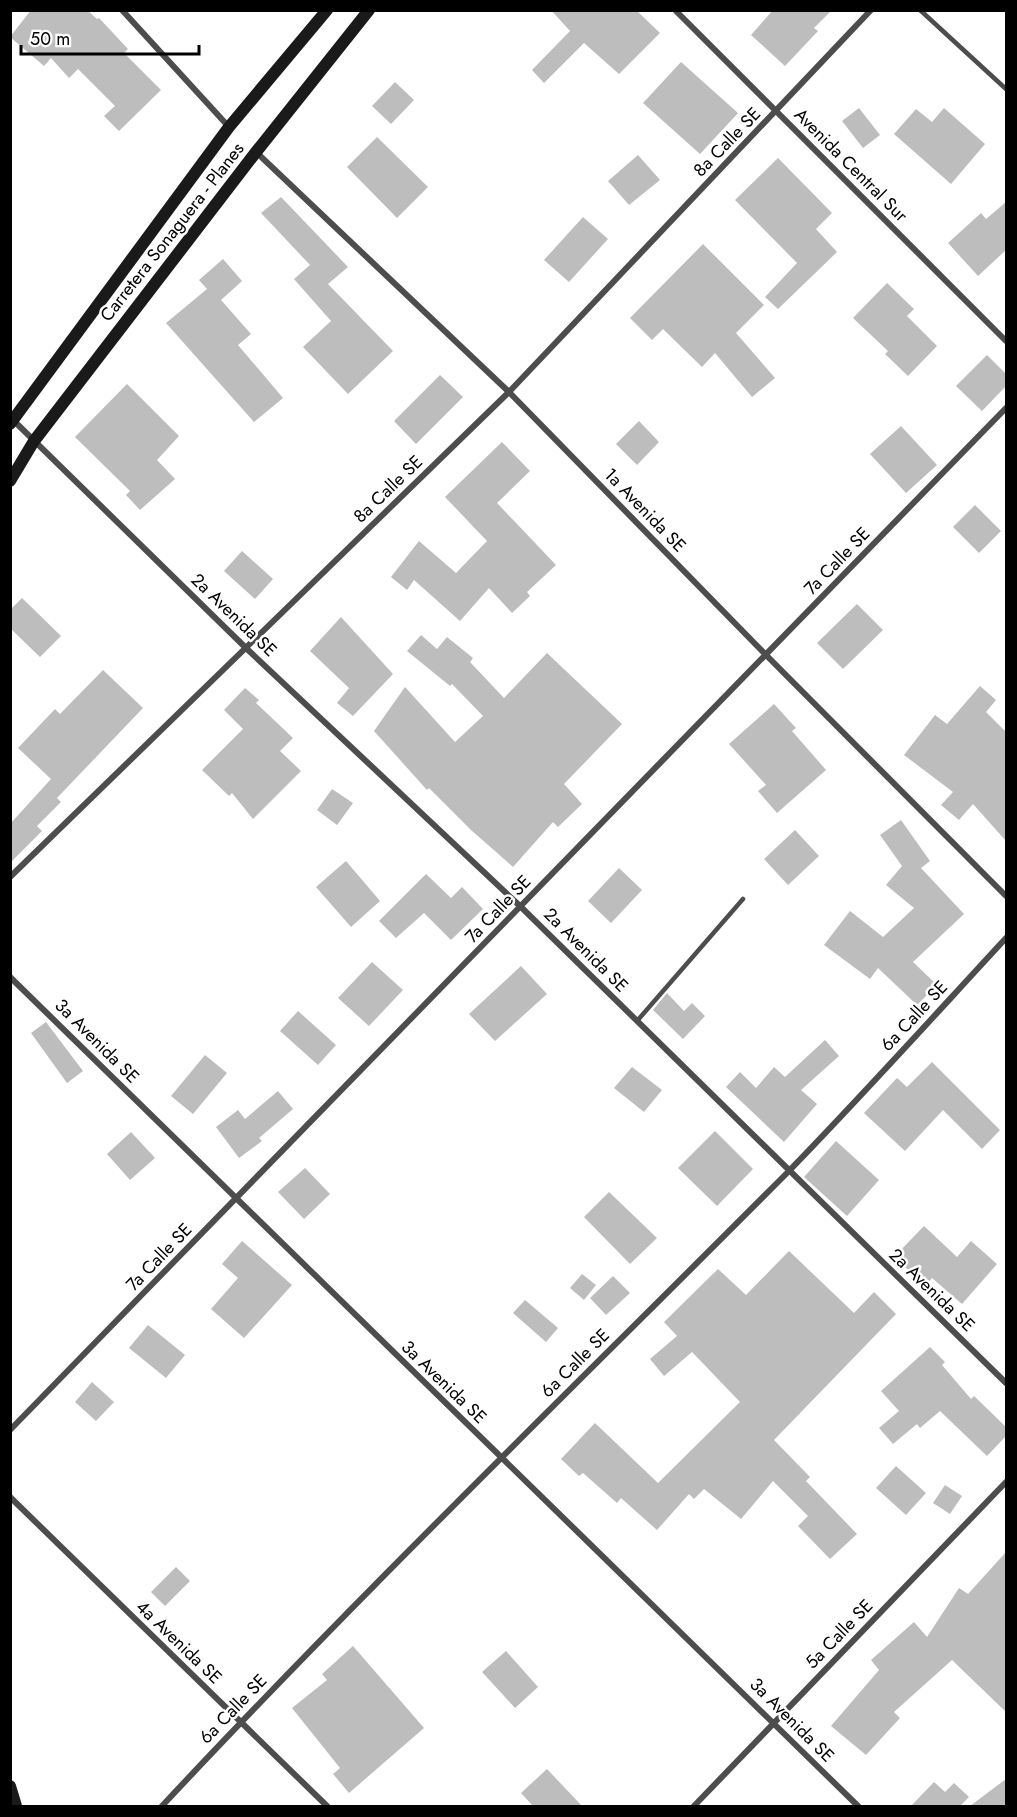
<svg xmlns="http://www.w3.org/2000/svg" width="1017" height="1817" font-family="Jost,sans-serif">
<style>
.building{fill:#bdbdbd}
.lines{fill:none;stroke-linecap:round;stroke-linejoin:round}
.service{stroke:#4d4d4d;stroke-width:4.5}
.minor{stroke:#4d4d4d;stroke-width:6}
.secondary{stroke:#1a1a1a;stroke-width:12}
.labels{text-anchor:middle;stroke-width:5;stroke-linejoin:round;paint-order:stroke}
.street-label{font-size:18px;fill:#000;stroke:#fff}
</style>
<rect width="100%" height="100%" fill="#fff"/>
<path class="building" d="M31,10h56l10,9 2,-1 29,31 -4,4 37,37 -42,41 -15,-15 11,-10 -37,-37 -9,9 -18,-20 -7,8 -34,-29z
M551,10h85l24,23 -41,41 -35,-31 -40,40 -12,-13 38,-39z
M773,10h59l-18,18 4,3 -33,35 -34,-31z
M681,62l57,51 -38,41 -57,-51z
M395,82l19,18 -23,24 -19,-18z
M859,108l21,27 -17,13 -21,-27z
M944,108l41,36 -34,40 -57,-50 22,-25 16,13z
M377,137l51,50 -31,31 -50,-51z
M638,155l22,25 -31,25 -21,-24z
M778,158l54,55 -16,16 21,23 -59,57 -13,-12 32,-34 -62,-63z
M281,197l67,70 -20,17 65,67 -45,43 -45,-47 28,-26 -37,-42 16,-14 -49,-52z
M1006,202v48l-28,26 -30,-33 33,-30 5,6z
M583,217l25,22 -39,43 -25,-22z
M703,244l61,61 -28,28 39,45 -23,19 -37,-44 -13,14 -39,-38 -11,11 -22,-22z
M223,259l19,22 -21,19 30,34 -13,11 45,53 -29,24 -88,-99 41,-34 -8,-9z
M887,283l27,26 -7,7 30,30 -29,30 -23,-22 3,-3 -35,-33z
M987,355l19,19v12l-24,25 -26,-25z
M440,375l23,22 -47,47 -22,-23z
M127,384l52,52 -22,24 18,19 -35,31 -14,-15 4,-4 -55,-54z
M639,421l20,21 -22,23 -21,-21z
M901,426l36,39 -31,28 -36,-39z
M502,442l28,29 -33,32 59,62 -29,27 3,4 -18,17 -23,-25 -29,33 -46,-41 -7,10 -16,-13 28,-36 37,32 31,-32 -42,-44z
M975,505l26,26 -22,22 -26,-26z
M242,551l31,28 -18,20 -31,-28z
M22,598l39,38 -21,21 -30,-29v-18z
M857,604l26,26 -40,39 -26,-26z
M341,617l52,57 -40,42 -16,-13 12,-15 -39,-37z
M421,635l16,14 10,-12 26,21 -3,4 34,36 43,-45 75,71 -58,60 18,20 -24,23 -5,-5 -40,45 -42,-37 -42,-42 -2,2 -53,-59 31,-44 50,55 28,-26 -31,-32 -2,2 -43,-35z
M103,670l40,38 -86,90 4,4 -24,24 5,5 -32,32v-39l41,-45 -33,-31 37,-39 5,5z
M980,686l16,14 -10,12 20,20v109l-33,-37 -14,16 -18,-15 12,-13 -49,-37 31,-40 12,9z
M245,688l14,12 -3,3 37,35 -13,13 21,20 -48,48 -21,-26 -3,3 -27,-26 41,-41 -19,-19z
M774,704l22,24 -4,3 34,39 -49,43 -19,-22 8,-6 -37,-41z
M332,789l21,14 -16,22 -20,-15z
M901,820l29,41 -9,7 43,46 -51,48 24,23 -20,20 -39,-37 -8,11 -46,-34 26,-34 33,26 31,-29 -28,-23 16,-19 -22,-31z
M795,830l24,26 -31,29 -24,-26z
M346,861l34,40 -29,26 -35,-40z
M619,868l23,22 -31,33 -23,-22z
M426,874l25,24 11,-11 21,22 -32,31 -27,-27 -28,25 -17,-17z
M372,962l31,28 -34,36 -31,-28z
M521,966l26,28 -52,47 -26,-27z
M667,993l17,18 8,-8 13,13 -22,23 -30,-29z
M298,1011l38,34 -18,20 -38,-34z
M46,1022l37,49 -16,12 -36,-50z
M825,1040l14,16 -38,34 16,14 -33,38 -58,-55 14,-15 16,16 18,-21 11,10z
M205,1055l22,18 -34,41 -22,-18z
M932,1062l68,68 -18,19 -39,-39 -38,41 -41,-38 33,-35 10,9z
M632,1067l30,23 -18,22 -30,-24z
M278,1091l15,18 -34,29 3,3 -23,17 -23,-31 22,-17 7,9z
M715,1131l38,38 -36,37 -39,-38z
M131,1132l24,26 -25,22 -23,-26z
M836,1141l43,39 -32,36 -43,-39z
M305,1168l25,26 -26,25 -26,-27z
M609,1192l48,46 -27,26 -46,-47z
M924,1226l33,31 14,-16 26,23 -35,40 -30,-26 -6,8 -32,-29z
M242,1241l50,44 -48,53 -33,-29 27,-31 -16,-14z
M789,1251l65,62 20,-21 22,22 -122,126 36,37 -4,4 51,53 -27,25 -32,-33 10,-10 -35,-35 -32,38 -37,-30 -10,10 -5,-5 -32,36 -36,-32 -4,5 -34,-30 -4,3 -18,-17 34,-36 63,60 82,-81 -48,-50 -28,24 -14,-17 27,-23 -13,-14 54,-53 28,26z
M582,1274l14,11 -12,15 -14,-12z
M613,1276l17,17 -24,22 -16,-17z
M525,1300l33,28 -12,14 -33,-29z
M148,1325l37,30 -19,23 -37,-30z
M930,1347l15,15 -3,3 29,34 3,-3 32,31v9l-19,20 -47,-45 -20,17 -3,-4 -24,20 -14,-16 20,-17 -18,-20z
M92,1382l22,20 -18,19 -21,-19z
M896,1466l30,27 -20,22 -30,-27z
M945,1485l17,11 -12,18 -17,-11z
M1006,1552v160l-54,-52 -58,52 6,6 -34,37 -35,-29 48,-56 -8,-10 43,-38 13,15 32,-49 9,6z
M176,1567l14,14 -25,25 -14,-14z
M353,1646l71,82 -75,65 -16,-19 7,-6 -48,-60 35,-28 -5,-6z
M506,1651l32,36 -23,21 -33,-36z
M547,1769l35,37h-49l-12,-13z
M1006,1779v27h-36z
M934,1782l11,10 9,-9 15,14 -9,9h-49z"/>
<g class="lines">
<path class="service" d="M920,10l86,79
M637,1021l106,-122"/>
<path class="minor" d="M122,10l107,117
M675,10l331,331
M256,152l253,240 257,263 240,241
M12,419l234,229 275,259 485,476
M10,877l499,-485 362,-382
M10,977l848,829
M10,1430l996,-1022
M10,1497l317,309
M162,1806c202,-216 415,-422 624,-632 75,-77 147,-157 220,-236
M694,1806l312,-324"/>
<path class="secondary" d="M10,424l219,-297 98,-117
M10,481l24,-40 222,-289 113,-142
M10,1786l6,20"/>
</g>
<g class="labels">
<g class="street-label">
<text transform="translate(727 142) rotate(-46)" y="6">8a Calle SE</text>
<text transform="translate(851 165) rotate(45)" y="6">Avenida Central Sur</text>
<text transform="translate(172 232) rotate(-52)" y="6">Carretera Sonaguera - Planes</text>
<text transform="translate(388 489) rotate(-44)" y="6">8a Calle SE</text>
<text transform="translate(645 510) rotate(46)" y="6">1a Avenida SE</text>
<text transform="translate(837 561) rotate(-46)" y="6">7a Calle SE</text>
<text transform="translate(234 615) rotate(44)" y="6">2a Avenida SE</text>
<text transform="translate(498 909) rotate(-46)" y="6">7a Calle SE</text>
<text transform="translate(586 950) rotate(45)" y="6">2a Avenida SE</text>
<text transform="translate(914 1016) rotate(-47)" y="6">6a Calle SE</text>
<text transform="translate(97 1041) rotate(45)" y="6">3a Avenida SE</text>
<text transform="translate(159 1257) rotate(-46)" y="6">7a Calle SE</text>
<text transform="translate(932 1290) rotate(44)" y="6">2a Avenida SE</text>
<text transform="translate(575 1363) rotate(-45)" y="6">6a Calle SE</text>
<text transform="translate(444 1382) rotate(44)" y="6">3a Avenida SE</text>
<text transform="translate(839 1634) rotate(-46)" y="6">5a Calle SE</text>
<text transform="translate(179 1642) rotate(44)" y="6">4a Avenida SE</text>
<text transform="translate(233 1709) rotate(-46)" y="6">6a Calle SE</text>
<text transform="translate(792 1720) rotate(45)" y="6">3a Avenida SE</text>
</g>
</g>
<rect width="1017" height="1817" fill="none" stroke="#000000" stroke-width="24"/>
<path d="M21 45v9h178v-9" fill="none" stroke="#000000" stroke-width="3"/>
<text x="30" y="45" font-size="18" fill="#000000" stroke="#ffffff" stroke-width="4.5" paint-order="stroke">50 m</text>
</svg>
